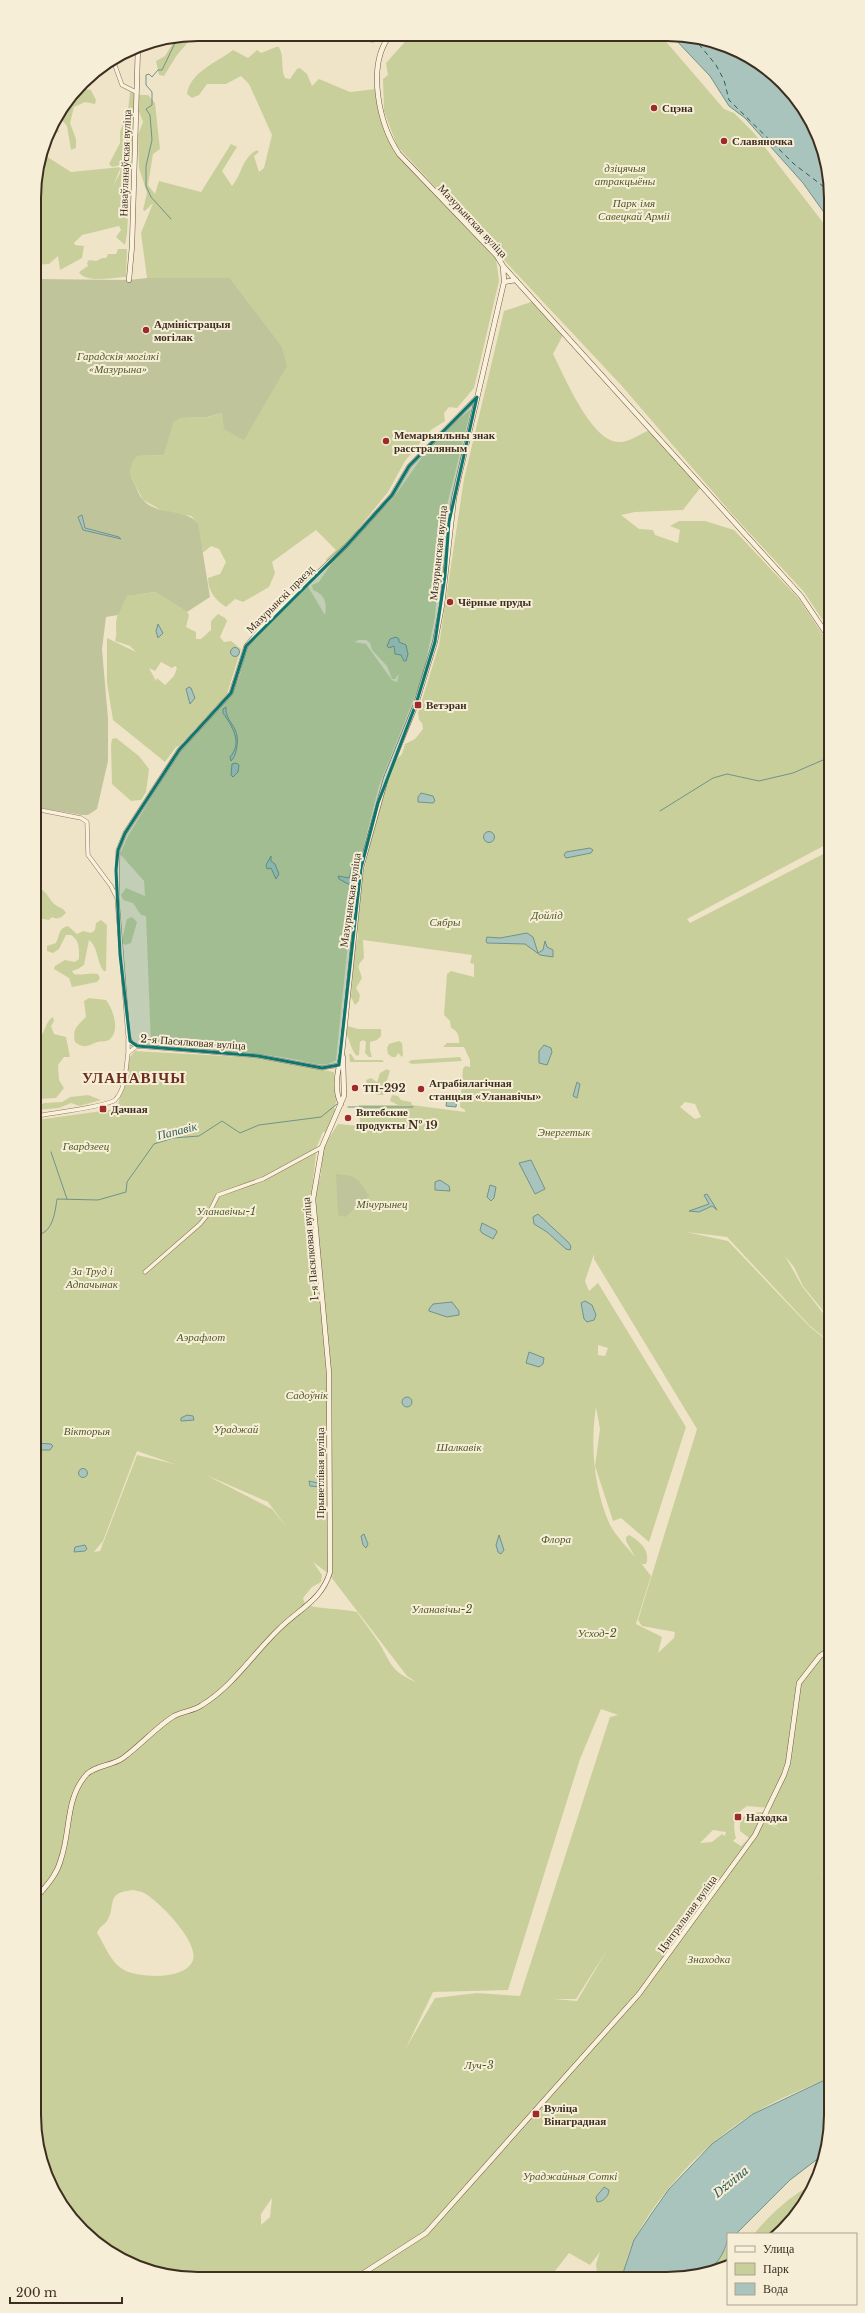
<svg xmlns="http://www.w3.org/2000/svg" width="865" height="2313" font-family="'Libre Baskerville',serif">
<style>
.green{fill:#c9cf9b;fill-rule:evenodd}
.cemetery{fill:#bfc49a}
.water{fill:#a9c4bc;stroke:#6f938a}
.lines{fill:none;stroke-linecap:round;stroke-linejoin:round}
.stream{stroke:#6f938a;stroke-width:1}
.ferry{stroke:#2f5d5a;stroke-width:1;stroke-dasharray:5 4;stroke-linecap:butt}
.street-casing{stroke:#8d765c;stroke-width:4.5}
.secondary-casing{stroke:#6f573f;stroke-width:5.5}
.street{stroke:#faf1dc;stroke-width:3.5}
.secondary{stroke:#faf1dc;stroke-width:4.5}
.marked{fill:#0f766e;fill-opacity:0.2;stroke:#0f766e;stroke-width:3;stroke-linejoin:round}
.poi-dot{fill:#9e2a2b;stroke:#f7eed8;stroke-width:1.5}
.labels{text-anchor:middle;stroke-width:4;stroke-linejoin:round;paint-order:stroke}
.poi-label{font-size:11px;font-weight:bold;fill:#3d2e20;stroke:#f7eed8;text-anchor:start}
.street-label{font-size:11px;fill:#3d2e20;stroke:#f7eed8}
.park-label{font-size:11px;font-style:italic;fill:#4d5a26;stroke:#f7eed8}
.water-label{font-size:12px;font-style:italic;fill:#2f5d5a;stroke:#f7eed8}
.district-label{font-size:15px;font-weight:bold;letter-spacing:1px;fill:#6b2e1e;stroke:#f7eed8}
.rim{fill:none;stroke:#3d2e20;stroke-width:2}
</style>
<rect width="100%" height="100%" fill="#f0e4c8"/>
<path class="green" d="M233,34l73,1 -16,7 -17,-4 -33,-1z
M190,35v5l-13,15 -13,21 -5,-1 -3,-14 9,-5 11,-18z
M354,35h19l1,8h-2z
M411,35l251,2 62,72 10,4 20,20 74,96v399l-24,-36 -72,-78 -111,-129 -224,-239 -13,-35 -1,-32 5,-4 -2,-12z
M276,47h3c6,12 1,20 6,31l5,1 7,-10 3,-1 7,6 5,12 7,-7 31,13 26,-3c2,25 7,45 22,66l98,104 3,22 -25,107 -17,20 -8,-1 -5,6 1,8 -14,9 -26,31 -17,31 -42,52 -19,19 -1,-4 10,-9 -20,-20 -44,32 3,11 -6,14 -26,15 -8,-3 -9,8c-11,-7 -18,-16 -18,-29l12,-4 6,-12 -7,-13 -8,-3 -7,6 -5,-1 -6,-13 5,-15 -7,-7 -26,-4 -22,-12 -14,-27 2,-8 6,-9 27,-1 10,-33 7,-4 27,-1 14,-4 59,-68 -51,-67h-83l-6,-45 12,-30 -8,8 -2,-1 4,-17 -8,-25 -1,-33 5,-13 -5,-13 1,-14h9l7,8 5,46 -7,5 -5,31 7,9 4,-13 42,11 30,-48 6,3 -15,24 10,15c11,-13 9,-27 25,-36l2,2 -5,4 5,16 5,-4 8,-33 -23,-51 -8,-8 -15,8h-19l-8,11 -7,3 -5,-4c3,-22 29,-31 46,-44l15,8 9,-8 4,3z
M86,89l5,1 5,10 -1,4 -10,-2 -11,5 -4,16 6,16v9l-5,2 -4,-24 -7,-8 -5,3 4,5 -2,2 2,3 -1,2 -3,-2 -8,8 4,-14 24,-31z
M130,92l5,2 -8,140 -2,11 -9,-8 5,-7 -2,-4 -37,9 -8,8 1,2 9,1 -2,12 -22,12 -2,-14 -9,8 -15,1v-78l9,-33 28,18 50,-5 -8,19 7,-13 1,-8 -9,2 -3,-3 11,-21v-11l8,-21z
M118,249h9l-1,28c-12,0 -40,7 -47,-5l9,-6 -1,-3 2,-3 7,1 6,-3h4l2,-4h8z
M534,301l29,34 -10,19c11,21 39,90 67,88 9,0 21,-8 29,-12l52,57 -18,23 -48,2 -14,3 18,14 14,1 2,5 23,8 2,-13 -10,-4 9,-5h26l29,9 65,69 30,45v199l-142,76 3,4 139,-72v467l-26,-32 -9,-19 -9,-11 17,30 27,35 1,21 -20,-16 -83,-89 -41,-5 42,9 82,86 20,16v540l-10,-11 10,13 1,192c-27,12 -56,23 -80,38 -45,27 -94,79 -117,126 -6,11 -8,23 -12,35h-25l-1,-12 4,-12 -10,13 -21,-12 -18,23h-385l-41,-14 -43,-31 -26,-34 -19,-49 -1,-1028 81,-11 13,-52 5,-6 124,7 75,14 2,30 -2,6 2,2 -10,23 -3,-1 -6,14 -6,53 17,174 1,201 -16,-12 9,13 -1,7 -9,5 -9,11 2,6c15,6 35,4 52,8 7,10 15,20 22,31 13,21 11,28 37,39l-9,-6 -76,-99 -1,-200 -16,-178 7,-25 2,-27 15,-23 22,2 -1,-21h39l-8,-4 2,-6 6,1 3,4 10,2 1,3 53,7v-2l-5,-3 3,-38 2,-3 5,1v-7l-6,-13h-21l4,-4h12c1,-6 -2,-13 -8,-15l-1,-7 -6,-6 3,-41 4,-3 23,6v-13l-4,-1 2,-8 -109,-15 1,18c-9,11 -5,8 -2,20l-6,10 4,7 -1,6 -4,4 -4,-8 4,-51 3,-8 -1,-10 3,-41 20,-83 8,-24 8,-20 6,-6 3,-10 10,-5 8,-10 -1,-6 -3,-3 -1,-7 21,-68 25,-166 40,-168zM685,1102l10,2 6,13 -6,2 -15,-12zM594,1254v5l103,170 -59,191 4,6 33,6 -1,6 -16,15 4,-16 -26,-13 15,-48 -14,-18 5,6h4c5,-13 -6,-23 -17,-29l-3,2v4l9,16c-8,-10 -19,-21 -25,-32 -16,-36 -20,-79 -14,-118l4,22 -5,37 18,55 8,-3 28,24 37,-115 -88,-144 -9,8 -4,-10zM598,1345l10,3 -3,8 -7,-1zM137,1451l37,13 -37,-9 -37,96 -6,1 9,-11zM206,1475l62,27 19,26 -15,-19zM601,1709l17,6 -8,2 -90,279 -43,-3 -42,5 -29,50 27,-56 75,-2 72,-231zM747,1806l24,2 -5,13 15,9 -16,-8 -11,11 11,-21c-15,0 -27,2 -25,19l9,7 -8,8 -8,-5 3,-3c-4,-14 -2,-24 11,-32zM713,1830l13,2 -1,4 -3,-2 -10,8 -12,1zM133,1890c3,1 8,1 11,3 15,8 55,49 49,67 -7,20 -51,18 -67,11 -15,-7 -21,-26 -29,-38 2,-6 7,-8 10,-12 10,-16 -3,-28 26,-31zM607,1950l-30,51 -23,-2h22zM272,2198l-2,19 -9,8v-11z
M471,409l-23,92 -7,50 -3,8 4,10 -1,15 -4,7 -2,26 -12,59 -44,110 -25,98 -18,176c-10,9 -27,2 -38,0 -49,-10 -98,-11 -147,-14l-5,-130 -5,-1 -8,-12 -10,-3 -2,-5 5,-7 19,8 -1,-15 -24,-27 8,-18 52,-86 52,-57 8,-18 6,-29 21,-24 40,-37 18,30c2,-13 0,-20 -12,-25l-1,-5 7,-3 14,-21 61,-64 31,-44 19,-22zM391,638h4l6,5 6,15 -6,-3 -7,-9 -7,-1zM359,640h7l4,3 2,7 15,16 5,13h3l4,-5 -2,8 -5,-2 -26,-36 -12,-2z
M155,592l32,20 2,3 -3,12 10,5v7h5l10,-9v-9l7,-7 7,4 2,3 -7,16 4,5 7,-1 10,8 -14,45 -48,52 -3,1 -11,15 -52,-42 -6,-37v-45l29,14 -6,-6 -15,-5c2,-7 1,-10 1,-17 0,-9 7,-20 10,-28zM161,662l11,6 3,-2 2,2 -3,8 -9,9 -8,-7 -1,3 -7,-13 6,3z
M116,738l23,18 10,13 -3,23 -5,8 -10,1 -19,-17 -1,-39 1,-6z
M39,888c8,4 9,9 14,15 5,5 10,4 13,10 -5,5 -8,7 -14,4l-3,3 -14,-2v-29z
M132,917l5,5 -6,21 -6,2 -3,-2c0,-1 4,-22 5,-24z
M101,920l6,5 -1,46h-2c-8,-9 -5,-23 -15,-31l-5,25 -6,4 -6,2 2,3c9,2 16,-2 24,0l2,4 -3,4 -25,5 -3,-9 -15,-9 1,-3 10,-6 10,2 4,-3c0,-10 1,-18 -8,-24h-5l-7,14 -6,4 -6,-2v-5l9,-3c4,-8 2,-15 12,-17l9,8 6,-3 8,2 4,-3 1,-7z
M35,926l5,18v15l-5,4z
M89,998l17,2c7,9 15,31 3,40 -4,2 -8,1 -12,2 -9,4 -13,7 -22,0 -3,-13 2,-16 11,-25l-2,-16z
M53,1017l1,4 -3,5 3,8 12,3 4,20h-6l-6,8 1,15 5,8 -8,10 -17,1 -3,3v-63c9,-1 8,-17 17,-22z
M348,1026l10,3h23v7l-4,4 -7,2v8l2,7h-3l-4,-4 1,-11 -3,-2 -3,2 -1,13 -2,1c-6,-5 -7,-16 -11,-23z
M399,1041l3,2 1,12 -1,2 -4,-4 -2,4h-4l-4,-3 -1,-6 2,-4z
M349,1054h2l4,6h27l2,2h-34z
M460,1057l2,4 -50,3 -4,-2 4,-2z
M387,1069l3,2 -4,12 3,6 -6,6c-11,1 -15,-5 -17,-15l5,-2 6,4 3,-9z
M88,1095l13,5 -22,6 -8,-3 -12,5 -23,2v-4l2,1 6,-4 18,-1 8,-5z
M814,2186l-23,37 -14,11h-23c13,-16 42,-45 60,-48z
M728,2245l-1,21 -18,6z"/>
<path class="cemetery" d="M147,278h83l51,67 6,21 -43,74 -20,-11 -2,-16 -15,4 -26,1 -7,4 -10,33 -27,1c-8,11 -9,16 -3,27 3,5 5,13 9,17 15,16 41,8 55,23l12,74 -23,15 -32,-20 -28,4 -9,19 -12,2 -4,32 6,70v42l-11,48 -9,6h-6l-47,-8v-528l94,1z
M336,1174c21,2 22,4 33,22l-24,21 -7,-2z"/>
<path class="water" d="M673,37h27l49,19 34,26 31,43 14,40v53l-25,-35 -58,-65 -16,-12 -19,-30z
M82,515l3,13 34,9 2,2 -38,-9 -5,-13z
M158,624l5,9 -5,5 -2,-7z
M396,637l3,2v3l7,3 2,9 -2,7h-2l-3,-6 -6,-1 -1,-8 -5,2 -2,-2 3,-7z
M230.5 652a4.5 4.5 0 1 1 9 0a4.5 4.5 0 1 1-9 0Z
M189,687l2,1 4,10 -5,6 -4,-15z
M226,707c-1,16 14,18 11,39 -1,6 -2,11 -6,15l-1,-4c13,-15 2,-31 -7,-44v-4z
M236,763l3,2 -1,7 -5,5 -2,-2 1,-11z
M421,793l12,3 2,5 -2,2 -15,-1v-5z
M483.5 837a5.5 5.5 0 1 1 11 0a5.5 5.5 0 1 1-11 0Z
M590,848l3,2 -2,3 -25,5 -2,-3 2,-3z
M271,856v5l4,3 4,10 -3,5 -5,-11 -4,1 -1,-4z
M353,864l3,2 -6,19 -11,-6 -1,-3 11,2z
M527,933l6,4 5,16 5,-3 2,-9 2,6 6,3v7l-13,-2 -15,-11 -38,-1 -1,-2 1,-4 13,1z
M544,1045l7,3 1,4 -5,13 -8,-2v-12z
M577,1082l3,2 -3,14 -4,-2z
M447,1098h10l-1,9 -10,-1z
M531,1160l14,29 -10,5 -16,-31z
M440,1180l9,6 1,5 -15,-1v-8z
M490,1185l6,2 -2,11 -3,3 -4,-4z
M707,1194l10,16 -5,-4 -13,6 -10,-1 20,-7 -5,-9z
M538,1214l30,28 3,4 -1,4 -4,-1 -19,-17 -13,-8 -1,-7z
M482,1223l14,7 1,2 -4,7 -11,-6 -2,-3z
M585,1301l7,4 4,10 -2,5 -7,2 -3,-3 -3,-16z
M452,1302l7,9v4l-12,2 -18,-6v-2l4,-5z
M529,1352l15,6 -1,6 -4,3 -13,-4z
M402 1402a5 5 0 1 1 10 0a5 5 0 1 1-10 0Z
M187,1415l6,1 1,4 -13,1v-3z
M36,1443l15,1 2,2 -3,4h-14z
M78.5 1473a4.5 4.5 0 1 1 9 0a4.5 4.5 0 1 1-9 0Z
M309,1481l9,2 5,-2 3,3 -4,3 -12,-1z
M364,1534l4,10 -2,4 -3,-3 -2,-9z
M499,1535l5,15 -3,4 -3,-2 -2,-7z
M85,1545l2,4 -2,2 -11,1 1,-5z
M831,2077v49l-7,28 -34,26 -54,54h-8c0,16 -14,36 -28,42h-78l12,-36 18,-27 17,-24 43,-45 41,-30z
M604,2187l5,3c0,6 -6,12 -12,12l-1,-5z"/>
<g class="lines">
<path class="stream" d="M171,219l-20,-22 -5,-11v-20l6,-26 -2,-25 -4,-6 6,-4v-13l-6,-7v-10l3,-1 3,3 6,-7h4l13,-27 14,-5 -1,-2
M660,811l53,-33 14,-4 32,7 34,-8 30,-13h6
M348,1107h65
M51,1152l16,47
M36,1235c17,-1 19,-23 21,-36l41,1 28,-8 1,-10 27,-38 19,-6 26,-2 23,-15 18,12 19,-8 62,-8 16,-13"/>
<path class="ferry" d="M693,37l23,28 8,15 5,20 65,64 34,26
M768,71l32,34"/>
<defs>
<path id="street" d="M113,60l9,25 14,7
M35,809l46,9 6,4 1,33 23,31 6,12 11,138 3,7 6,3
M117,898l1,-48 7,-17 54,-83 52,-57 15,-47 20,-24 81,-77 45,-50 17,-29 68,-69
M128,1039v14
M36,1116c15,-3 70,-9 79,-16 11,-11 11,-33 13,-47l9,-7 121,10 64,12 17,-3
M145,1272l55,-48 9,-11 9,-18 45,-16 59,-32"/>
<path id="secondary" d="M503,266l298,330 27,40
M129,280l3,-34 6,-200
M504,282l12,-2
M341,1104c-8,-16 -3,-34 1,-51l19,-185 25,-90 30,-74 19,-62 7,-37 12,-107 50,-216 -1,-16 -6,-10 -98,-102c-20,-30 -33,-88 -9,-119
M37,1897c10,-12 20,-22 24,-38 10,-29 4,-61 26,-85 9,-9 25,-8 36,-16 18,-13 32,-30 51,-42 9,-5 20,-5 28,-11 31,-19 51,-51 77,-76 20,-20 43,-29 51,-57l-1,-199 -16,-174 9,-52 22,-51 -1,-39
M359,2276l67,-43 213,-239 116,-159 29,-60 4,-12 11,-80 21,-27 10,-7"/>
</defs>
<use href="#street" class="street-casing"/>
<use href="#secondary" class="secondary-casing"/>
<use href="#street" class="street"/>
<use href="#secondary" class="secondary"/>
</g>
<path class="marked" d="M477,397l-28,125 -4,54 -10,66 -19,62 -38,99 -17,65 -22,197 -17,3 -64,-12 -121,-10 -7,-5 -10,-87 -4,-84 2,-20 7,-17 54,-83 52,-57 15,-47 101,-101 45,-50 17,-29z"/>
<g class="poi-dot">
<circle cx="654" cy="108" r="4"/>
<circle cx="724" cy="141" r="4"/>
<circle cx="146" cy="330" r="4"/>
<circle cx="386" cy="441" r="4"/>
<circle cx="450" cy="602" r="4"/>
<rect x="414" y="701" width="8" height="8" rx="2"/>
<circle cx="355" cy="1088" r="4"/>
<circle cx="421" cy="1089" r="4"/>
<rect x="99" y="1105" width="8" height="8" rx="2"/>
<circle cx="348" cy="1118" r="4"/>
<rect x="734" y="1813" width="8" height="8" rx="2"/>
<rect x="532" y="2110" width="8" height="8" rx="2"/>
</g>
<g class="labels">
<g class="poi-label">
<text x="662" y="112">Сцэна</text>
<text x="732" y="145">Славяночка</text>
<text x="154" y="328">Адміністрацыя<tspan x="154" dy="13">могілак</tspan></text>
<text x="394" y="439">Мемарыяльны знак<tspan x="394" dy="13">расстраляным</tspan></text>
<text x="458" y="606">Чёрные пруды</text>
<text x="426" y="709">Ветэран</text>
<text x="429" y="1087">Аграбіялагічная<tspan x="429" dy="13">станцыя «Уланавічы»</tspan></text>
<text x="363" y="1092">ТП-292</text>
<text x="111" y="1113">Дачная</text>
<text x="356" y="1116">Витебские<tspan x="356" dy="13">продукты № 19</tspan></text>
<text x="746" y="1821">Находка</text>
<text x="544" y="2112">Вуліца<tspan x="544" dy="13">Вінаградная</tspan></text>
</g>
<g class="street-label">
<text transform="translate(125 163) rotate(-88)" y="4">Наваўланаўская вуліца</text>
<text transform="translate(473 221) rotate(47)" y="4">Мазурынская вуліца</text>
<text transform="translate(438 553) rotate(-84)" y="4">Мазурынская вуліца</text>
<text transform="translate(280 599) rotate(-45)" y="4">Мазурынскі праезд</text>
<text transform="translate(350 900) rotate(-82)" y="4">Мазурынская вуліца</text>
<text transform="translate(193 1042) rotate(4)" y="4">2-я Пасялковая вуліца</text>
<text transform="translate(310 1249) rotate(-95)" y="4">1-я Пасялковая вуліца</text>
<text transform="translate(320 1473) rotate(-90)" y="4">Прыветлівая вуліца</text>
<text transform="translate(687 1914) rotate(-54)" y="4">Цэнтральная вуліца</text>
</g>
<g class="park-label">
<text x="625" y="172">дзіцячыя<tspan x="625" dy="13">атракцыёны</tspan></text>
<text x="634" y="207">Парк імя<tspan x="634" dy="13">Савецкай Арміі</tspan></text>
<text x="118" y="360">Гарадскія могілкі<tspan x="118" dy="13">«Мазурына»</tspan></text>
<text x="547" y="919">Дойлід</text>
<text x="445" y="926">Сябры</text>
<text x="564" y="1136">Энергетык</text>
<text x="86" y="1150">Гвардзеец</text>
<text x="382" y="1208">Мічурынец</text>
<text x="226" y="1215">Уланавічы-1</text>
<text x="92" y="1275">За Труд і<tspan x="92" dy="13">Адпачынак</tspan></text>
<text x="201" y="1341">Аэрафлот</text>
<text x="307" y="1399">Садоўнік</text>
<text x="236" y="1433">Ураджай</text>
<text x="87" y="1435">Вікторыя</text>
<text x="459" y="1451">Шалкавік</text>
<text x="556" y="1543">Флора</text>
<text x="442" y="1613">Уланавічы-2</text>
<text x="597" y="1637">Усход-2</text>
<text x="709" y="1963">Знаходка</text>
<text x="479" y="2069">Луч-3</text>
<text x="570" y="2180">Ураджайныя Соткі</text>
</g>
<g class="water-label">
<text transform="translate(177 1131) rotate(-14)" y="4">Папавік</text>
<text transform="translate(731 2182) rotate(-39)" y="4">Dźvina</text>
</g>
<g class="district-label">
<text x="134" y="1083">УЛАНАВІЧЫ</text>
</g>
</g>
<path d="M0 0H865V2313H0ZM198 41H667A157 157 0 0 1 824 198V2115A157 157 0 0 1 667 2272H198A157 157 0 0 1 41 2115V198A157 157 0 0 1 198 41Z" fill="#f7eed8" fill-rule="evenodd"/>
<path class="rim" d="M198 41H667A157 157 0 0 1 824 198V2115A157 157 0 0 1 667 2272H198A157 157 0 0 1 41 2115V198A157 157 0 0 1 198 41Z"/>
<rect x="727" y="2233" width="130" height="72" fill="#f7eed8" stroke="#ada18e"/>
<rect x="735" y="2246" width="20" height="6" fill="#faf1dc" stroke="#ada18e"/>
<text x="763" y="2253" font-size="12" fill="#3d2e20">Улица</text>
<rect x="735" y="2263" width="20" height="12" fill="#c9cf9b" stroke="#ada18e"/>
<text x="763" y="2273" font-size="12" fill="#3d2e20">Парк</text>
<rect x="735" y="2283" width="20" height="12" fill="#a9c4bc" stroke="#ada18e"/>
<text x="763" y="2293" font-size="12" fill="#3d2e20">Вода</text>
<path d="M10 2297v6h112v-6" fill="none" stroke="#3d2e20" stroke-width="2"/>
<text x="16" y="2297" font-size="12" fill="#3d2e20" stroke="#f7eed8" stroke-width="3" paint-order="stroke">200 m</text>
</svg>
